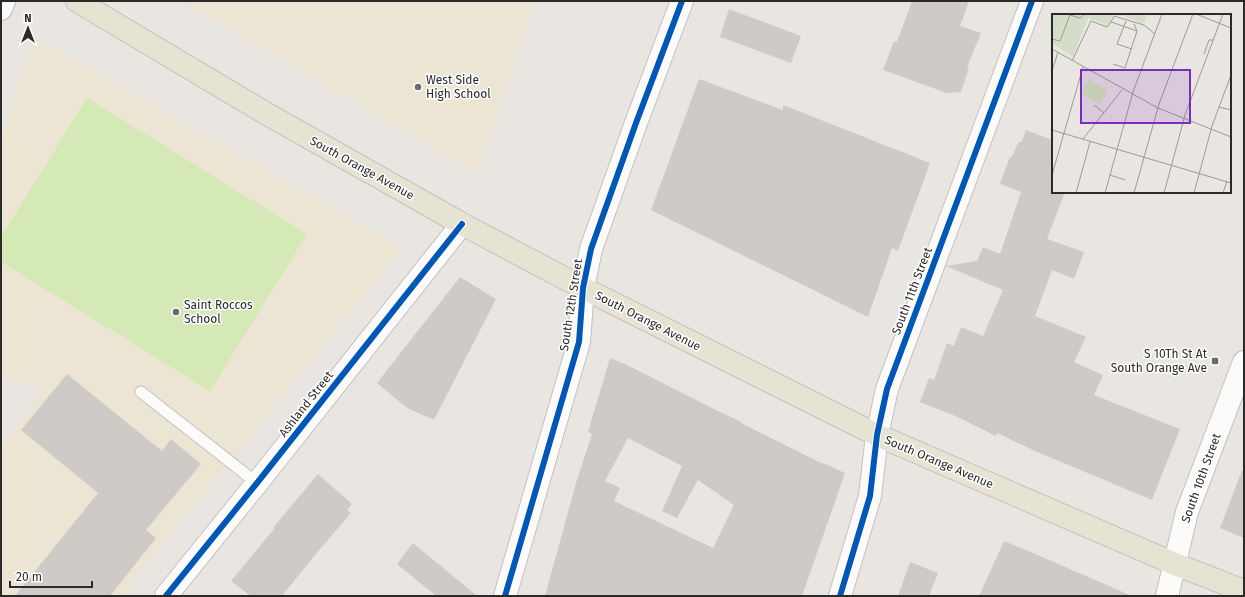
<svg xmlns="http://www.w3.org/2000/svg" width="1245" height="597" font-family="'Fira Sans',sans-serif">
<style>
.education{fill:#ece5d4}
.pitch{fill:#d4e9b5}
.building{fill:#cecbc7;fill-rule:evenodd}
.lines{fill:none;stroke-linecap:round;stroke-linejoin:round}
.lane-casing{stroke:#c2c1c2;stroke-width:13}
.street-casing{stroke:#c2c1c2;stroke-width:24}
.secondary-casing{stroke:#c2c1c2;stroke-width:24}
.primary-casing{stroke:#c4c3c1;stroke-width:24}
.lane{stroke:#fcfbfa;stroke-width:11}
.street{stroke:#fcfbfa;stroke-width:22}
.secondary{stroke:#fcfbfa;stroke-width:22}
.primary{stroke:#e7e3d3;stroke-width:22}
.cycleway-casing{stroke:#fff;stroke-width:8}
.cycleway{stroke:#0057b8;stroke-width:6}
.poi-dot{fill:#6d6b6a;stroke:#fff;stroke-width:1.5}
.labels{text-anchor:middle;stroke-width:3;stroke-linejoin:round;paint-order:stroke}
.poi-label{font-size:12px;fill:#2a2a2a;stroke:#fff;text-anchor:start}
.street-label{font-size:12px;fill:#2a2a2a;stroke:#fff}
.inset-road{fill:none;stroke:#9d9a97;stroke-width:1}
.view{fill:#7b2cbf;fill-opacity:0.15;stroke:#7b2cbf;stroke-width:2}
.inset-edge{fill:none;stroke:#2a2a2a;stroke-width:2}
</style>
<rect width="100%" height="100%" fill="#e9e5e0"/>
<path class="education" d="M181,1h353l-55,173z
M33,36l369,213 -281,347h-120v-149l44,-58 -44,-14v-232z"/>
<path class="pitch" d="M87,98l220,136 -97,157 -209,-129v-25z"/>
<path class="building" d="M912,1h57l-9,25 21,7 -14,34 2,1 -8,24 -14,1 -64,-23 11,-29 3,1z
M729,9l72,27 -10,27 -71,-26z
M699,79l84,31v-5l147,58 -32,88 -6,-3 -24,69 -217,-107z
M1026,130l27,10v52h12l-18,47 37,13 -10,27 -22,-9 -17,46 51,21 -12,25 29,13 -9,20 86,34 -28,71 -117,-49 -38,-18 -1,3 -45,-22 -31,-12 9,-24 5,2 13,-37 7,3 7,-19 22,9 20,-46 -57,-24 31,-5 6,-14 17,7 21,-62 -21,-8 10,-27h2l6,-14 4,-2z
M460,277l36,22 -62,121 -27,-12 -30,-25z
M610,358l19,8 81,41 31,15v1l82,41v-1l22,10 -43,123h-257l31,-113 16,-49 -4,-2zM628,438l54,28 -20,45 15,7 21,-38 36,25 -21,43 -99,-47 6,-13 -15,-7z
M67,374l95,77 9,-12 30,25 -55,66 10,8 -46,58h-95l83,-103 -77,-63z
M1242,470l2,1v67l-24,-10z
M318,474l34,30 -5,6 4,3 -36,42 -33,41h-31l-20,-15 43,-52 -1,-1z
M1004,541l29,12 99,43h-153z
M413,543l64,53h-41l-39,-32z
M910,562l28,11 -9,23h-31z"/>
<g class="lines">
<defs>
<path id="lane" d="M141,392l116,91"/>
<path id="street" d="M1,9l3,-8
M166,596l91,-113 205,-259
M1167,596l20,-84 57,-150"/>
<path id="secondary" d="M505,596l74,-254 4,-54 8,-39 45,-126 46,-122
M840,596l30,-100 7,-61 10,-46 145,-388"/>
<path id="primary" d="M77,1l190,113 195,110 121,64 294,147 298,129 69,27"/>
</defs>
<use href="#lane" class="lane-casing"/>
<use href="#street" class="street-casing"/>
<use href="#secondary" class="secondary-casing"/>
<use href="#primary" class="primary-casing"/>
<use href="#lane" class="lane"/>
<use href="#street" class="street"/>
<use href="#secondary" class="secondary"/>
<use href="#primary" class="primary"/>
<defs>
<path id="cycleway" d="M166,596l91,-113 205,-259
M505,596l74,-254 4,-54 8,-39 45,-126 46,-122
M840,596l30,-100 7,-61 10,-46 145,-388"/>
</defs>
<use href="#cycleway" class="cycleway-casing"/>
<use href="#cycleway" class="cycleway"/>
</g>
<g class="poi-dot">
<circle cx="418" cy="87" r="4"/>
<circle cx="176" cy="312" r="4"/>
<rect x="1211" y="357" width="8" height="8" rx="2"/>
</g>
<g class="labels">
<g class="poi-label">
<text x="426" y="84">West Side<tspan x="426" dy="14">High School</tspan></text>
<text x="184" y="309">Saint Roccos<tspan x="184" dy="14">School</tspan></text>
<text x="1207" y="358" text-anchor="end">S 10Th St At<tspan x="1207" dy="14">South Orange Ave</tspan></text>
</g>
<g class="street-label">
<text transform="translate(362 168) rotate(29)" y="4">South Orange Avenue</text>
<text transform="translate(912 291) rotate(-69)" y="4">South 11th Street</text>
<text transform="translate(571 305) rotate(-81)" y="4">South 12th Street</text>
<text transform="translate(648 321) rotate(27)" y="4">South Orange Avenue</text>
<text transform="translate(306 404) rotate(-52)" y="4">Ashland Street</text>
<text transform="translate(939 462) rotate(23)" y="4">South Orange Avenue</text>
<text transform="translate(1201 478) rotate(-70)" y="4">South 10th Street</text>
</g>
</g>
<g transform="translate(1052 14)">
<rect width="179" height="179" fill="#e9e5e0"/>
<path d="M0,0h61l-4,11 -21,-7 -15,38 -21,-12zM67,0h28l-3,10z" fill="#d4ddc7"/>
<path d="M37,65l19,12 -8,14 -19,-12z" fill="#d4e9b5"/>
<path class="inset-road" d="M144,0l35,14M18,1l10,3 5,-4M74,7l-9,23 15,5M59,8l3,-6 30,9 11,9M0,25l8,2 10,-26M0,35l106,59 73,29M152,40l5,-14h4M20,47l19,-40 16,6 4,-5 26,9M61,50l12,4 12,-37 -3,-7M0,57l6,-19M42,91l10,8M167,93l12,3M0,116l179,53M31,125l39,-49M0,161l31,-108M58,161l15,5M24,179l14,-51M53,179l28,-101 29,-78M82,179l25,-89 34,-90M112,179l21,-78 38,-101M142,179l18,-67 19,-51M171,179l4,-12"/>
<path class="view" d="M29,56h109v53h-109z"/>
<rect width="179" height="179" class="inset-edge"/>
</g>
<rect width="1245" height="597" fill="none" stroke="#2a2a2a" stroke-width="4"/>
<g transform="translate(28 28)" stroke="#ffffff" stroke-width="3" paint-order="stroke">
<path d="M0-3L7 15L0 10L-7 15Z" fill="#2a2a2a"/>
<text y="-6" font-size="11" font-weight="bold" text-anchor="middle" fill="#2a2a2a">N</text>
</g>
<path d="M10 581v6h82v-6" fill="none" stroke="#2a2a2a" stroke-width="2"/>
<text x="16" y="581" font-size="12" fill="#2a2a2a" stroke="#ffffff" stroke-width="3" paint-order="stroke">20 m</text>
</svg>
